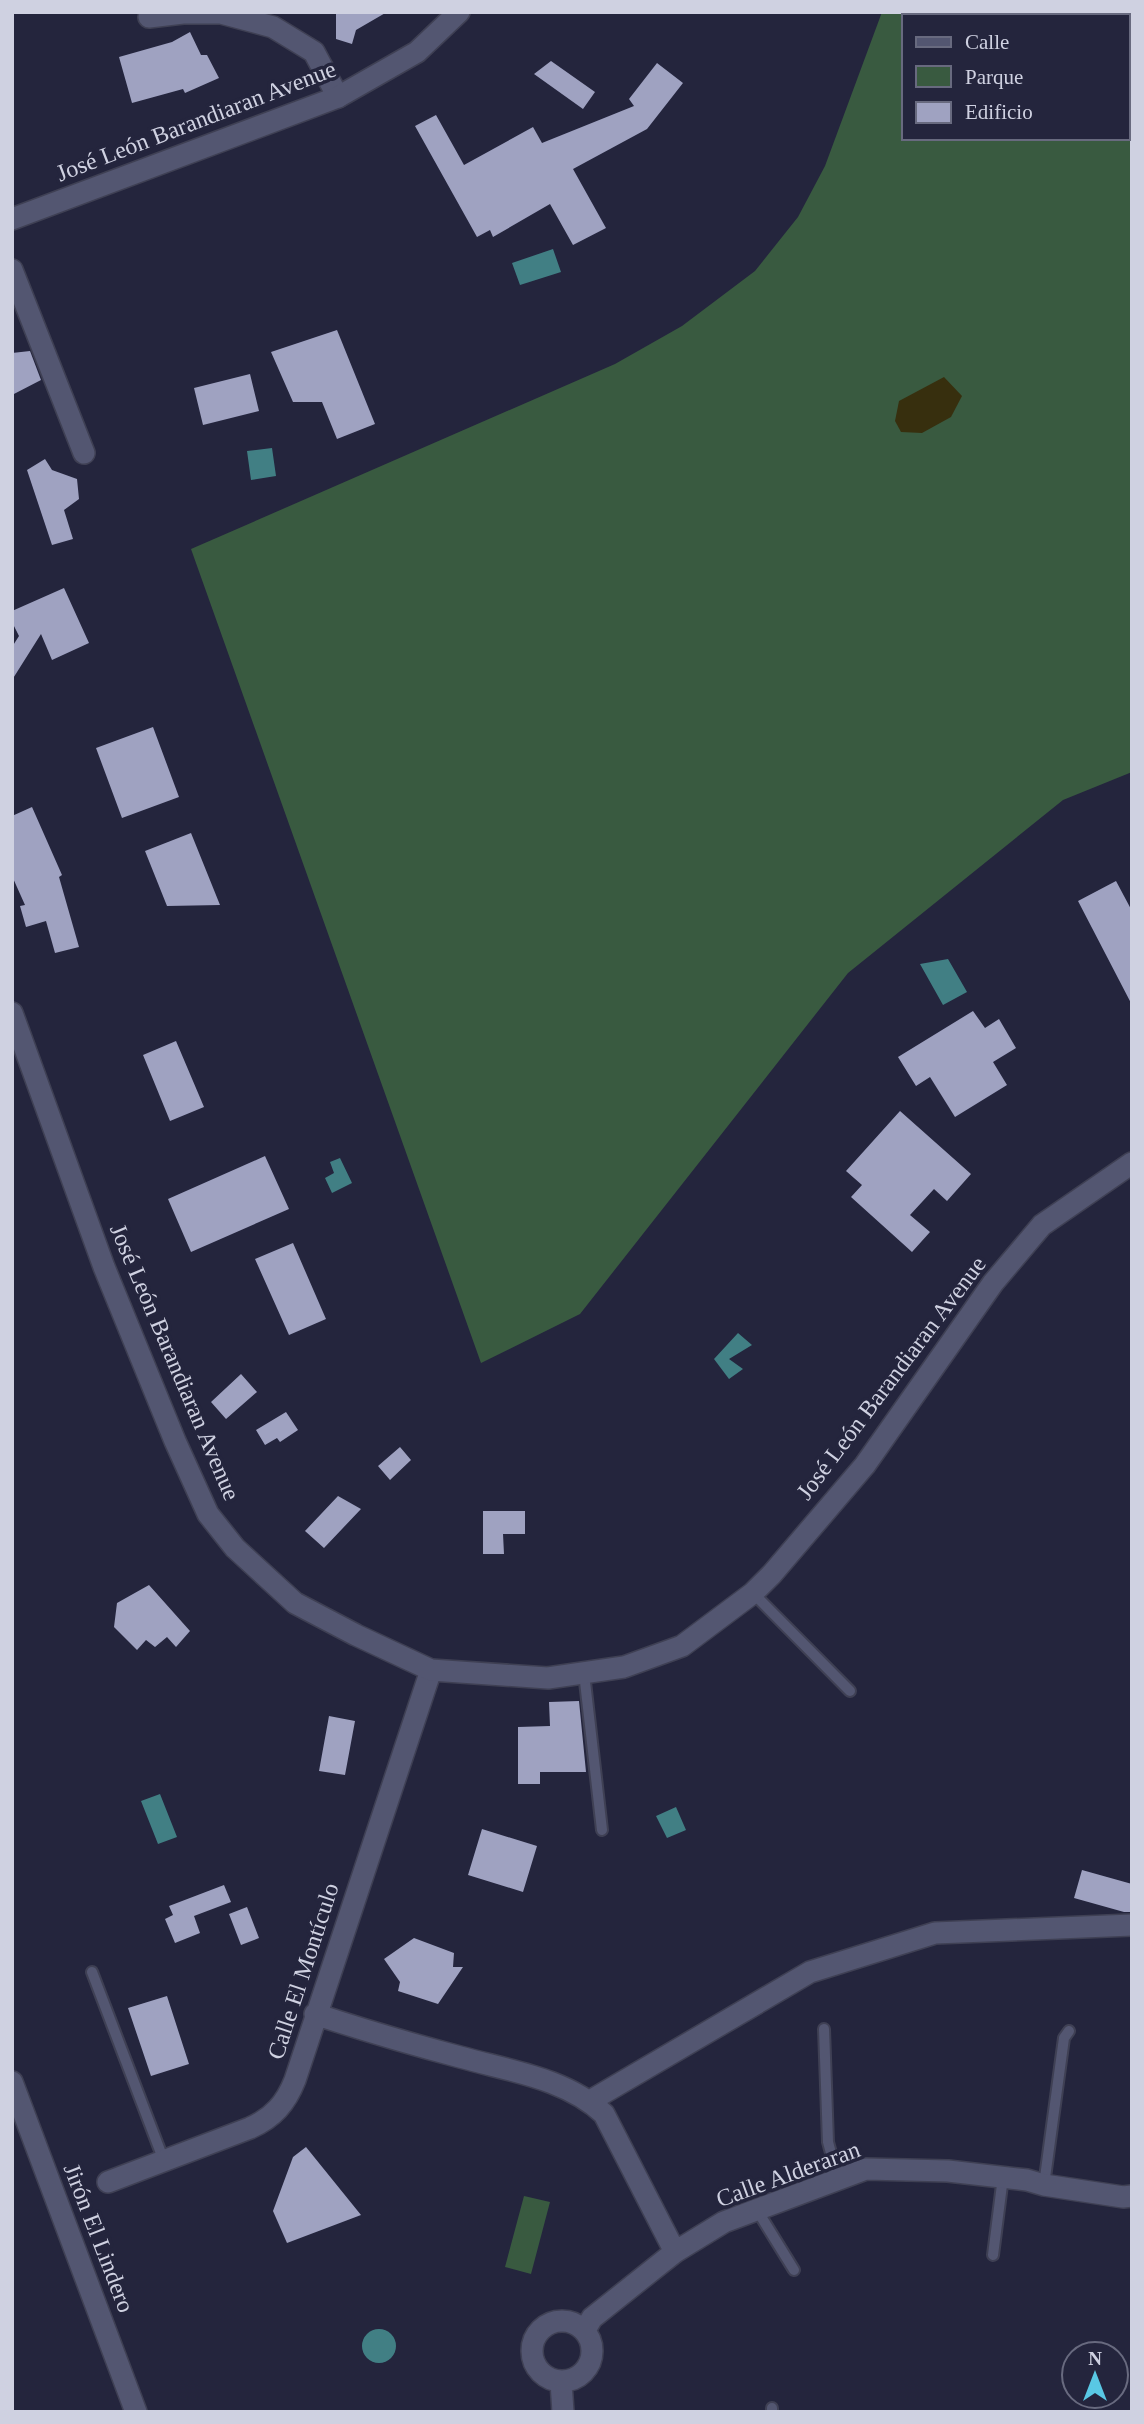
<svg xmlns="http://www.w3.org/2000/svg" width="1144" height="2424" font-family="'Times New Roman',serif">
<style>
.green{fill:#395a40;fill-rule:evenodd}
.sand{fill:#372f0e}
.water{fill:#417f84}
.building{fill:#9fa2c1}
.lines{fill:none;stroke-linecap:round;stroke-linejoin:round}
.lane-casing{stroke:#3f4054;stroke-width:14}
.street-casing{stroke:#3f4054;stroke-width:24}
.secondary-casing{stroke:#3f4054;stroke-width:24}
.lane{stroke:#535671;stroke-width:10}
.street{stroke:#535671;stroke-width:21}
.secondary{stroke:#535671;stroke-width:21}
.labels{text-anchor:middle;stroke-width:7;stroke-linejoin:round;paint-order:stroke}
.street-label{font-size:24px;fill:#cfd1e1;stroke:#24253d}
</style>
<rect width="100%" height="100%" fill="#24253d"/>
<path class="green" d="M882,12h250v760l-69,28 -215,173 -268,341 -99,49 -290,-814 424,-185 67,-38 73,-55 43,-54 27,-51zM904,16h224v122h-224z
M524,2196l26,6 -19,72 -26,-7z"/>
<path class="sand" d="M944,377l18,19 -11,21 -29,16 -21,-1 -6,-11 4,-20z"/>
<path class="water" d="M553,249l8,23 -41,13 -8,-22z
M272,448l4,28 -25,4 -4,-29z
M948,959l19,33 -24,13 -23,-41z
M340,1158l12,25 -20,10 -7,-15 9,-5 -4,-11z
M738,1333l14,12 -23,14 14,10 -14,10 -15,-20z
M160,1794l17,43 -19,7 -17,-43z
M676,1807l10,23 -19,8 -11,-22z
M362 2346a17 17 0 1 1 34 0a17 17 0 1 1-34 0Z"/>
<path class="building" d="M336,12h51l-31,18 -4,14 -16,-5z
M190,32l11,23h6l12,23 -34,15 -2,-4 -51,14 -13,-46 53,-15z
M551,61l44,31 -12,17 -49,-35z
M657,63l26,20 -36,46 -74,40 33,59 -33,17 -23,-41 -57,33 -3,-7 -13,7 -62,-111 21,-11 28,50 69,-38 9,16 92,-37 -5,-7z
M337,330l38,94 -38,15 -15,-37h-29l-22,-50z
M30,351l11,29 -29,15v-42z
M250,374l9,37 -56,14 -9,-37z
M45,459l7,11 25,9 2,20 -15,11 9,29 -21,6 -25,-75z
M64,588l25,55 -37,17 -11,-26 -29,46v-33l7,-11 -7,-14v-11z
M153,727l26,70 -57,21 -26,-70z
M32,807l30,68 -3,2 20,70 -24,6 -9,-32 -20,6 -6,-21 5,-1 -13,-29v-60z
M191,833l29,72 -53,1 -22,-55z
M1116,881l16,30v94l-54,-104z
M973,1011l12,17 14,-9 17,29 -23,14 14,23 -52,32 -25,-40 -14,9 -18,-29z
M176,1041l28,66 -34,14 -27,-66z
M900,1111l71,63 -24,27 -13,-12 -24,26 20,17 -18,20 -61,-55 11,-12 -16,-14z
M265,1156l24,53 -98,43 -23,-53z
M293,1243l33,76 -37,16 -34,-76z
M241,1374l16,18 -31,27 -15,-17z
M286,1412l12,18 -18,12 -3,-4 -12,7 -9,-15z
M400,1447l11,13 -21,20 -12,-14z
M338,1496l23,13 -37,39 -19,-17z
M483,1511h42v23h-22l1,20h-21z
M149,1585l41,46 -14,16 -9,-10 -12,10 -9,-7 -9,10 -23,-23 3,-24z
M579,1701l7,71h-46v12h-22v-57l32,-1 -1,-24z
M329,1716l26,5 -10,54 -26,-4z
M482,1829l55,17 -14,46 -55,-17z
M1082,1870l50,14v28h-8l-50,-14z
M224,1885l7,17 -37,14 6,17 -25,10 -10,-24 8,-4 -4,-9z
M247,1907l12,31 -18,7 -12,-31z
M414,1938l40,15 -1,14h10l-25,37 -40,-13 2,-9 -16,-23z
M167,1996l22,68 -38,12 -23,-68z
M306,2147l55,68 -74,28 -14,-32 20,-54z"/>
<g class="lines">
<defs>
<path id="lane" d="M753,1593l97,98
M584,1673l18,157
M92,1972l72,189
M824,2029l4,113 10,37
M1044,2185l20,-147 5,-7
M757,2210l37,60
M993,2255l10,-78
M772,2408v4"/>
<path id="street" d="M149,17l34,-4h38l52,14 41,25 24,45
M12,270l72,183
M315,2014c48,16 96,30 145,43 49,14 106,21 144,57l71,138
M12,2082l124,330
M590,2101l220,-129 125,-39 197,-8
M108,2182l142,-54c23,-10 36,-25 45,-48l136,-410
M532 2351a30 30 0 1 1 60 0a30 30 0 1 1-60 0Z
M585,2330l7,-12 83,-66 49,-30 142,-53 82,2 79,9 17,5 79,12 9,-1
M561,2382l2,30"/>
<path id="secondary" d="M12,219l326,-122 79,-45 42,-40
M12,1013l92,254 71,174 33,73 27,34 60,55 61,32 75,35 117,8 76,-11 58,-21 71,-53 19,-19 93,-109 128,-182 49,-58 90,-62"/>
</defs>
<use href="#lane" class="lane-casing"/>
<use href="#street" class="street-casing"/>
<use href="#secondary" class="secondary-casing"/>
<use href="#lane" class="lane"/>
<use href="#street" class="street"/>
<use href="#secondary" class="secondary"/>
</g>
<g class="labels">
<g class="street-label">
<text transform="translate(196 121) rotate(-21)" y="8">José León Barandiaran Avenue</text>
<text transform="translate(175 1362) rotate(67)" y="8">José León Barandiaran Avenue</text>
<text transform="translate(891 1378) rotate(-53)" y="8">José León Barandiaran Avenue</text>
<text transform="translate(303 1971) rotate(-72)" y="8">Calle El Montículo</text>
<text transform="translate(788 2174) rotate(-20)" y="8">Calle Alderaran</text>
<text transform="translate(99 2238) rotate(69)" y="8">Jirón El Lindero</text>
</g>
</g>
<rect width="1144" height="2424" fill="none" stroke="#cfd1e1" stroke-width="28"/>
<rect x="902" y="14" width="228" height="126" fill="#24253d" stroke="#686a7f" stroke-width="2"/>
<rect x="916" y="37" width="35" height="10" fill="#535671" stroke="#686a7f" stroke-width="2"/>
<text x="965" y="49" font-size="21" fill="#cfd1e1">Calle</text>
<rect x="916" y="66" width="35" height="21" fill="#395a40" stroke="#686a7f" stroke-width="2"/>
<text x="965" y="84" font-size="21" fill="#cfd1e1">Parque</text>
<rect x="916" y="102" width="35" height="21" fill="#9fa2c1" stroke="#686a7f" stroke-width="2"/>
<text x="965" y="119" font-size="21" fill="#cfd1e1">Edificio</text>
<g transform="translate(1095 2375)"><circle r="33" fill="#24253d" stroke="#686a7f" stroke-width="2"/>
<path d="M0-5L12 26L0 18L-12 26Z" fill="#59c8e4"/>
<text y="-10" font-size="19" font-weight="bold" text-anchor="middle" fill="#cfd1e1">N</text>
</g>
</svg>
